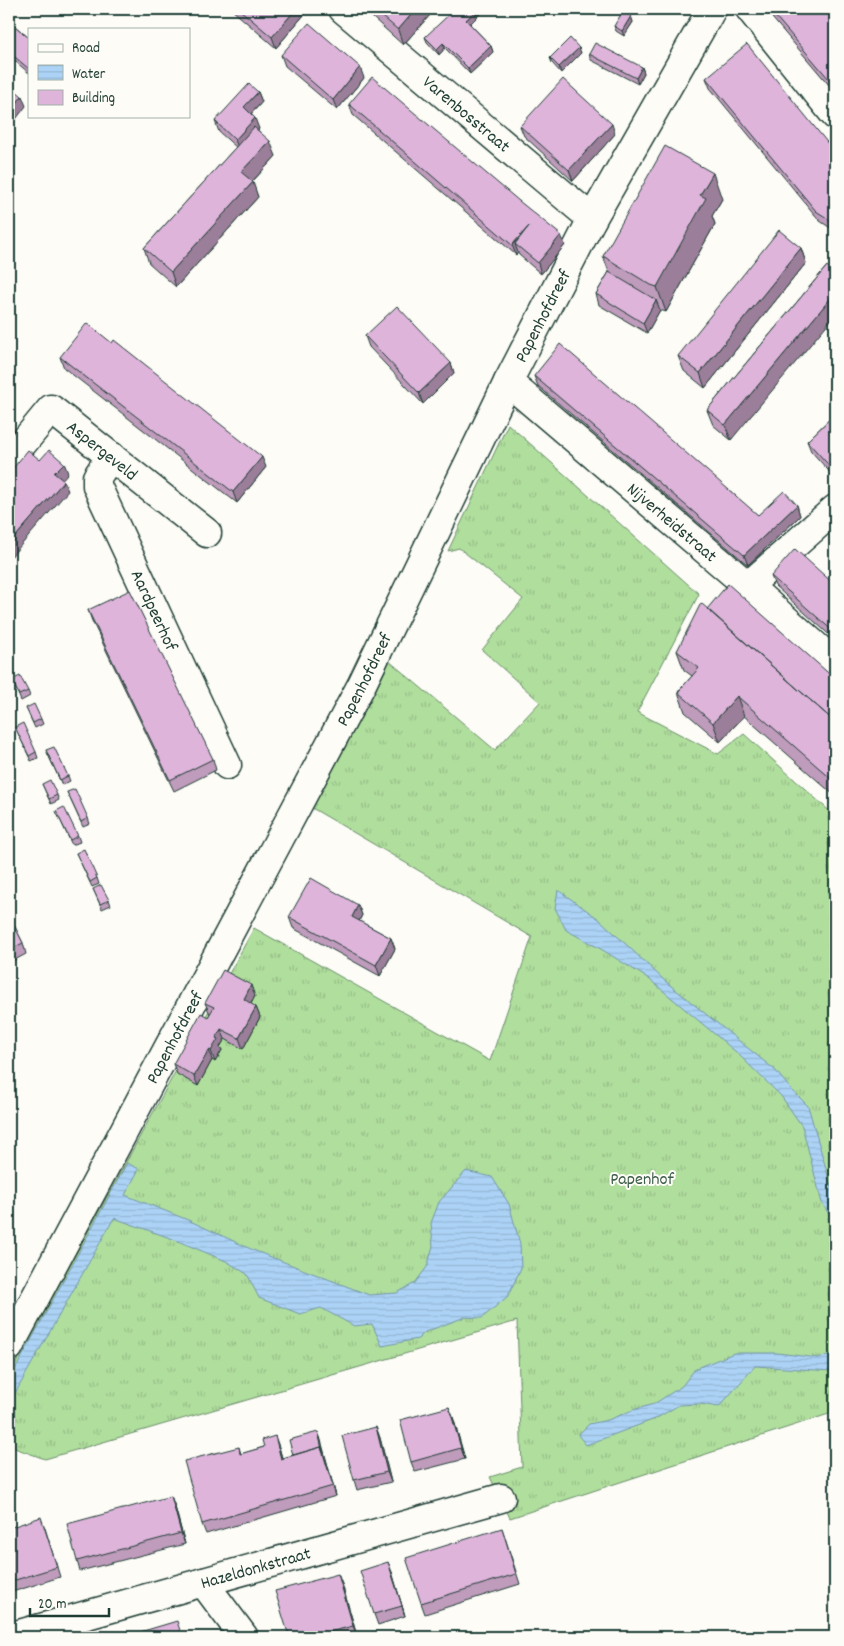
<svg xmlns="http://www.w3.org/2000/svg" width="844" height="1646" font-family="Dekko,sans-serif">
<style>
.grass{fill:url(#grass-tufts);stroke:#688e68}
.water{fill:url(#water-rules);stroke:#7497a8}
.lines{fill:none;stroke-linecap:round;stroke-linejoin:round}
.minor-casing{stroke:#1f3d34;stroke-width:31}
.minor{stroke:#fdfcf7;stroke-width:28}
.wall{fill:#bf9bbc;stroke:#1f3d34}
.shaded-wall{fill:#9b7e99;stroke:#1f3d34}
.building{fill:#deb4db;stroke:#1f3d34}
.labels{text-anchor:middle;stroke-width:4;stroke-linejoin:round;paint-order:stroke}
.street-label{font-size:18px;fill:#1f3d34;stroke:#fdfcf7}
.park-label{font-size:18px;fill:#3c5d49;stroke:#fdfcf7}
</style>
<defs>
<pattern id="grass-tufts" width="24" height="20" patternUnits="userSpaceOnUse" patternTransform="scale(1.25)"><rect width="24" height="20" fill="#b0de9d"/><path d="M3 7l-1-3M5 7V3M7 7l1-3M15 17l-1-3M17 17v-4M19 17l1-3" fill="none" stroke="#97bf88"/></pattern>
<pattern id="water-rules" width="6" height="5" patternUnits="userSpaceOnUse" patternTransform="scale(1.25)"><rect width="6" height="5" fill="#acd3f6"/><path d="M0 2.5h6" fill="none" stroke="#94b6d4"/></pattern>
</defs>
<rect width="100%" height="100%" fill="#fdfcf7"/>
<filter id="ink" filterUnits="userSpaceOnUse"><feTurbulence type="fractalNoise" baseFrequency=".02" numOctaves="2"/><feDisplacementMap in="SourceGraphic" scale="10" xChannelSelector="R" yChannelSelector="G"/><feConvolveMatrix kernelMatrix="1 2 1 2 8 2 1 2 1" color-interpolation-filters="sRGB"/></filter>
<g filter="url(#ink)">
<path class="grass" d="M508,424l191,170 -62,118 81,42 26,-20 91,82v596l-325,106 -20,-41 32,-10 -5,-146 -472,138 -36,-13v-70l245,-448 236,133 42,-124 -220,-129 76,-148 107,90 45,-48 -58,-52 41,-51 -64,-51 -11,3z"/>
<path class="water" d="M558,890l41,29 66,62 110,89 14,17 19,19 27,94v24l-13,-21 -20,-77 -21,-30 -45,-44 -87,-73 -48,-30 -35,-19 -11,-22z
M127,1163l12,6 -14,26 63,25 65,30 116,45 28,-2 18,-10 12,-16 6,-21 -2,-23 8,-21 27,-31 26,6 17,27 11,40 1,24 -13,28 -26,22 -17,-1 -40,15 -7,7 -36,7 -10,-22 -18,2 -33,-18 -21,6 -41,-16 -12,-24 -21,-13 -53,-22 -59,-21 -105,186v-23z
M734,1353h43l41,5 17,-5v17l-4,1 -76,-5 -36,41 -19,-3 -21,1 -24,14 -69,26 -8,-10 11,-11 19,-4 25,-10 21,-6 28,-18 13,-17z"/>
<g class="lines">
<defs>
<g id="minor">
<path id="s1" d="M343,9l249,210"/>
<path d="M750,9l85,106"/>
<path id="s2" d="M508,382l240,204 87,77"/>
<path id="s3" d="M111,456l-14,21v9l130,279"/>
<path id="s4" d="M9,460l42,-51 156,124"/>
<path d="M748,586l87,-77"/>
<path id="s5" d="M9,1347l353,-663 146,-302 84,-163 120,-210"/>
<path d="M203,1582l41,55"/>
<path id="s6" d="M9,1637l492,-139"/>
</g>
</defs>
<use href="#minor" class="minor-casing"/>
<use href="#minor" class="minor"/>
</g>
<path class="wall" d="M231,9h78l-33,39z
M363,9h65l2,6 -27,30z
M767,9h68v83l-62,-73z
M481,13l-11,11 21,22 2,6 -23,22 -25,-26 -6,7 -12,-13 -2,-5z
M631,16l2,6 -9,14 -8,-5 -2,-5z
M9,21l20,17v35l-20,-17z
M579,48l2,5 -20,20 -9,-10 -2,-5z
M589,54l53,13 2,6 -6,11 -47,-24z
M281,55l83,23 -27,32 -52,-44z
M706,78l129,74v79l-15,-10 -110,-133z
M258,92l4,10 -11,12 8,15 -1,1 18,26 -24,26 6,15 -82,90 -27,-24 -5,-15 92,-101 -17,-15 -4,-11z
M349,104l216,141 -24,29 -22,-19 -1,-2 -2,2 -163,-140z
M520,126l95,8 -42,47 -49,-45z
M722,199l-10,17 3,8 -49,88 -6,-2 -13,23 -48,-28 -3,-11 13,-22 -6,-16z
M801,248l5,15 -101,125 -21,-17 -6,-15z
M827,266l-96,174 -18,-15 -6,-15z
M365,336l86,27 3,10 -31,31 -54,-57z
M60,357l206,110 -29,36 -173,-135z
M534,376l224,139 39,-10 3,11 -52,49 -210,-179z
M835,414v64l-24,-27 -4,-10z
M835,518v17l-1,-2 -4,-10z
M771,576l64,9v55l-60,-54z
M707,609l128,70v117l-91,-80 -24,26 -35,-30 -7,-20 14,-16 -8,-6 -7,-19z
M88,610l125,149 3,11 -42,21 -82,-170z
M12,680l16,11 2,5 -9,5z
M26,708l15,11 2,5 -8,4z
M15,727l21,25 2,6 -7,3z
M46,750l22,26 2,5 -8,4z
M42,784l15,11 2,5 -8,4z
M67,792l21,26 2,6 -7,3z
M56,811l22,25 2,6 -8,3z
M76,853l21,25 2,6 -7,3z
M93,889l16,11 2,5 -9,4z
M358,905l4,10 -3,6 32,17 4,11 -15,27 -87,-48 -4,-11z
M9,915l14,28 3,11 -17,9z
M255,996l-4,8 5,3 4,10 -17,32 -18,-10 -5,8 2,3 -7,12 -3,-2 -14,26 -21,-12 -4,-10 37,-50 -5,-11z
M449,1407l4,10 12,42 -50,13 -4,-10z
M376,1427l4,11 11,44 -34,8 -3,-10z
M320,1437l16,59 -130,38 -4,-10 37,-77 2,7 23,-7h15l3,11 11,-3z
M171,1496l4,11 10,37 -105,27 -3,-10z
M9,1528h36l15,49 -51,16z
M502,1528l18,56 -95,30 -4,-11z
M392,1572l13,44 -27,9 -4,-11z
M342,1584l15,52 -5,1h-62l-3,-7z"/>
<path class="shaded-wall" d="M296,9h13l-33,39 -4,-11z
M416,9h12l2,6 -27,30 -5,-15z
M478,9h2l1,4 -13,13 -2,-6z
M631,16l2,6 -9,14 -2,-5z
M443,43l2,5 -6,7 -2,-6z
M491,46l2,6 -23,22 -2,-6z
M579,48l2,5 -20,20 -2,-6z
M360,67l4,11 -27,32 -4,-10z
M642,67l2,6 -6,11 -2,-6z
M258,92l4,10 -15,16 -3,-11z
M22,96l4,10 -16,21 -1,-4v-10z
M255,118l4,11 -20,21 -4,-10z
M612,124l3,10 -42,47 -4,-11z
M270,141l6,15 -29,31 -6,-15z
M713,173l9,26 -10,17 3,8 -49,88 -9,-25 43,-92z
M253,182l5,15 -82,90 -5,-15z
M529,226l-14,18 3,9 -2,2 -4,-10z
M561,235l4,10 -24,29 -3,-11z
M801,248l5,15 -101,125 -5,-15z
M835,293v22l-104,125 -6,-15z
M656,300l4,10 -13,23 -4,-10z
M451,363l3,10 -31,31 -4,-11z
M262,457l4,10 -29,36 -4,-11z
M64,463l4,10 -10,11 -4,-11z
M64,481l4,10 -59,68v-15z
M797,505l3,11 -52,49 -4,-10z
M737,696l7,20 -24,26 -7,-19z
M358,905l4,10 -6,12 -4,-10z
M391,938l4,11 -15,27 -4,-11z
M251,985l4,11 -8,14 -3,-11z
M256,1007l4,10 -17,32 -4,-11z
M221,1029l4,10 -5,8 2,3 -7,12 -4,-11 5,-13z
M209,1050l3,10 -14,26 -4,-10z
M449,1407l4,10 12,42 -4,-11z
M376,1427l4,11 11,44 -4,-10z
M318,1432l2,5 16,59 -15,-49z
M275,1436l4,11 6,22 -4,-10z
M171,1496l4,11 10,37 -4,-11z
M388,1562l4,10 13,44 -3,-10z
M338,1574l4,10 15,52 -4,-10z"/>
<path class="building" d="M239,9h57l-24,28z
M374,9h42l-18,21z
M455,9h23l-12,11 25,26 -23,22 -25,-25 -6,6 -12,-12z
M769,9h66v77z
M623,11l8,5 -9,15 -8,-5z
M9,21l20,17v31l-20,-17z
M309,23l51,44 -27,33 -52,-45z
M570,38l9,10 -20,19 -9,-9z
M595,43l47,24 -6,11 -47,-24z
M747,44l88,108v71l-19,-12 -110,-133z
M372,77l147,124 42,34 -23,28 -23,-19 14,-18 -17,19 -163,-141z
M563,79l49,45 -43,46 -49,-44z
M249,84l9,8 -14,15 11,11 -20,22 -20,-19z
M9,85l13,11 -13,17z
M254,127l16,14 -29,31 12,10 -82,90 -27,-24z
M665,146l48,27 -13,22 6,3 -49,89 -6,-2 -48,-29z
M779,230l22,18 -101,125 -22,-17z
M827,266l8,7v20l-110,132 -18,-15z
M609,272l47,28 -13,23 -47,-29z
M397,306l54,57 -32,30 -54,-57z
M87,323l25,20 2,-3 148,117 -29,35 -173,-135z
M560,344l198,171 26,-24 13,14 -53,50 -210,-179z
M835,414v58l-28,-31z
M28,450l12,10 9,-10 15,13 -10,10 10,8 -55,63v-71z
M835,518v11l-5,-6z
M795,549l40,36v48l-64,-57z
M728,584l107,95v43l-128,-113z
M130,590l83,169 -43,21 -82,-170z
M701,603l134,119v60l-98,-86 -24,27 -35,-31 21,-24 -22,-17z
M20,676l8,15 -9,4 -7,-15z
M34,704l7,15 -8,4 -7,-15z
M23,723l13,29 -7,4 -14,-29z
M54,747l14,29 -8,4 -14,-30z
M50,780l7,15 -8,4 -7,-15z
M75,789l13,29 -7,4 -14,-30z
M64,807l14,29 -8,4 -14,-29z
M84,849l13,29 -7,4 -14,-29z
M311,878l47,27 -6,12 39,21 -15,27 -87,-48z
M101,885l8,15 -9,4 -7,-15z
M9,915l14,28 -14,7z
M223,970l28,15 -7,14 12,8 -17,31 -18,-9 -5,9 2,1 -7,12 -2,-1 -15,26 -21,-12 28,-51 7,4 6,-10 -9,-4z
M449,1407l12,41 -50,14 -11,-42z
M376,1427l11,45 -33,8 -12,-44z
M318,1432l5,21 -2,-6 -28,8 -4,-15z
M275,1436l6,23 40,-12 12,39 -131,38 -18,-63 55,-14 1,7 24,-7 -2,-7z
M171,1496l10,37 -104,28 -10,-37z
M41,1517l16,50 -48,15v-54z
M502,1528l14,46 -95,29 -15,-45z
M388,1562l14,44 -28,8 -14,-43z
M338,1574l15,52 -43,11h-17l-6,-7 -12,-39z
M177,1621l5,16h-51l-1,-2z"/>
</g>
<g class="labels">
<g class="street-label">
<text dy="6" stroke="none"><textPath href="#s1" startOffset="162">Varenbosstraat</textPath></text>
<text dy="6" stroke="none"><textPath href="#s5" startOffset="1161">Papenhofdreef</textPath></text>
<text dy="6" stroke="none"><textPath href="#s4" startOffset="132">Aspergeveld</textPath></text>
<text dy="6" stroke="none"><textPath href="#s2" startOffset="216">Nijverheidstraat</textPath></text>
<text dy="6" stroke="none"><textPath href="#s3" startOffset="171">Aardpeerhof</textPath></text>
<text dy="6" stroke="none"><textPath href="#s5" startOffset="756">Papenhofdreef</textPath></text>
<text dy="6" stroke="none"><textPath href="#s5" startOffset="351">Papenhofdreef</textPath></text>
<text dy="6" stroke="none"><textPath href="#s6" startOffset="256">Hazeldonkstraat</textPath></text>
</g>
<g class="park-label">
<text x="642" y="1184">Papenhof</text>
</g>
</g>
<rect width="844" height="1646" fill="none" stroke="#fdfcf7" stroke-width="30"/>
<rect x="15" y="15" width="814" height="1616" fill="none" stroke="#1f3d34" stroke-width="2" filter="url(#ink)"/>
<rect x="28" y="28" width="162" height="90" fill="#fdfcf7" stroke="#a4b0a9"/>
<rect x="38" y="44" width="25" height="8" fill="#fdfcf7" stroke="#a4b0a9"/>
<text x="72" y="52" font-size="15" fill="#1f3d34">Road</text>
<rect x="38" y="65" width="25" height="15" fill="url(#water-rules)" stroke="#a4b0a9"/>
<text x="72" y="78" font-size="15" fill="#1f3d34">Water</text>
<rect x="38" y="90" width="25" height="15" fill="#deb4db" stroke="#a4b0a9"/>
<text x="72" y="102" font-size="15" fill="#1f3d34">Building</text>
<path d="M30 1608v8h79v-8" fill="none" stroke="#1f3d34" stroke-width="2.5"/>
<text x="38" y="1608" font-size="15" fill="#1f3d34" stroke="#fdfcf7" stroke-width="4" paint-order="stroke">20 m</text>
</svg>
